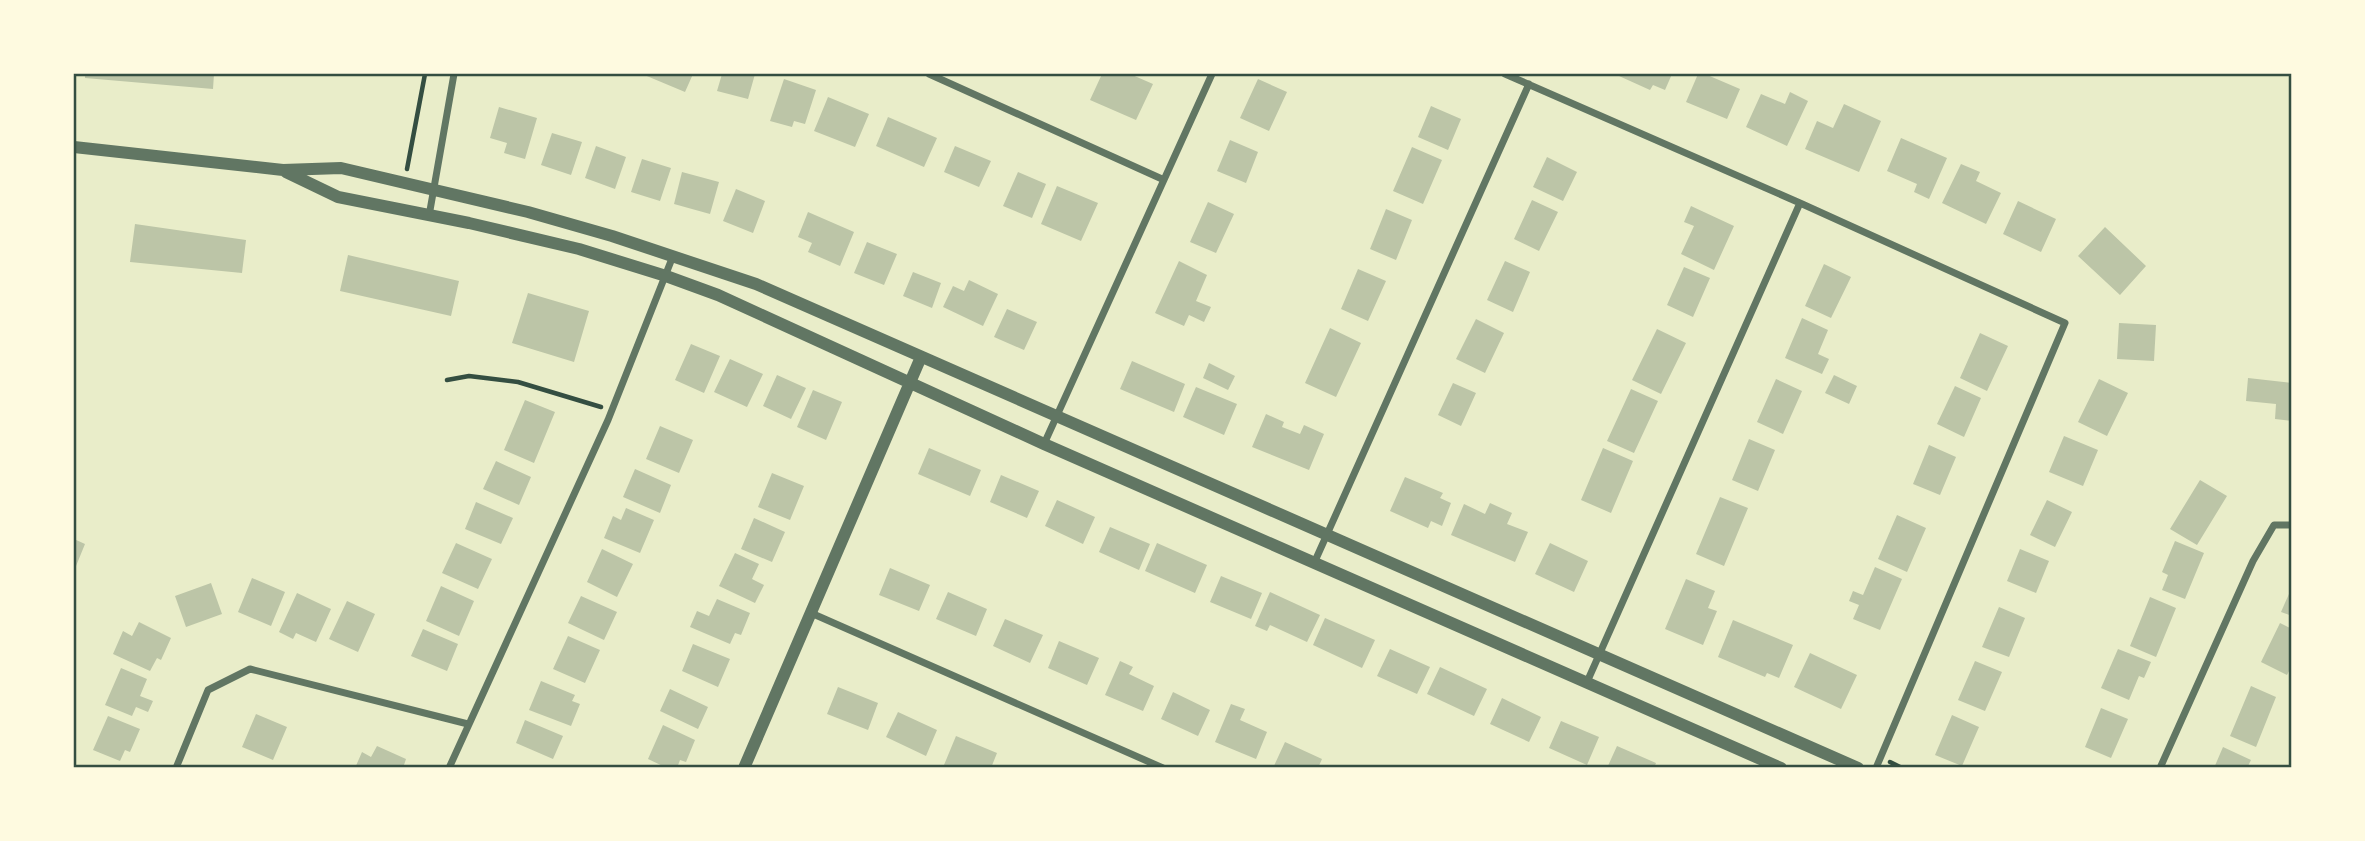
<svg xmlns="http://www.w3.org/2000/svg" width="2365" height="841" font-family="Montserrat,sans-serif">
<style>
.building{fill:#bcc5a7}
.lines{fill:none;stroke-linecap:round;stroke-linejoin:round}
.path{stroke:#344e41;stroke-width:4.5}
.minor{stroke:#617663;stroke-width:7}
.tertiary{stroke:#617663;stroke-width:12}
.neatline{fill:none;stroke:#344e41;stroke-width:2.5}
</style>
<rect width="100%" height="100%" fill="#e9edc9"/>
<path class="building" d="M85,74h129l-1,15 -128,-11z
M642,74h51l-8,18z
M722,74h33l-7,25 -31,-8z
M1102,74h28l23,10 -17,36 -46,-20z
M1620,74h52l-7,16 -12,-5 -3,5 -31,-14z
M1698,74h7l35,15 -13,30 -41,-17z
M784,79l32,11 -11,34 -11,-3 -2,6 -22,-6z
M1258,79l29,13 -18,39 -29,-13z
M1790,92l18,9 -21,45 -41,-19 15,-33 24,10z
M828,97l41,17 -14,33 -41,-16z
M1844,104l37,17 -22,51 -54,-23 12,-28 16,7z
M1431,106l30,13 -13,31 -30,-13z
M499,107l38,11 -12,41 -21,-6 3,-10 -17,-5z
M888,117l49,21 -13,29 -48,-21z
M552,133l30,9 -11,33 -30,-10z
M1901,138l46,20 -18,41 -15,-7 3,-8 -30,-13z
M1230,140l28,12 -12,31 -29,-12z
M596,146l30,11 -11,32 -30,-11z
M955,146l36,15 -12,26 -35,-15z
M1412,147l30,13 -19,44 -30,-13z
M1547,157l30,15 -14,29 -30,-14z
M642,159l29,9 -11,33 -29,-9z
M1961,164l19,8 -4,9 25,12 -15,31 -44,-21z
M682,172l37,10 -9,32 -36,-10z
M1018,172l28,12 -14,34 -29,-12z
M1057,186l41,17 -17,38 -40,-17z
M736,189l29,12 -12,32 -30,-12z
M1532,200l26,12 -19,39 -25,-12z
M2018,201l38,18 -15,33 -38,-18z
M1208,202l26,12 -18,39 -26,-11z
M1691,206l43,20 -20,44 -33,-16 13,-28 -10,-4z
M1386,209l26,11 -16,40 -26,-11z
M808,212l46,20 -14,34 -32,-14 4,-9 -14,-6z
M135,224l111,16 -4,33 -112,-11z
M2105,227l41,39 -26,29 -42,-39z
M867,242l30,12 -13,31 -30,-12z
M348,255l111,26 -8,35 -111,-25z
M1179,261l28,14 -11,26 15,6 -7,15 -15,-7 -5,11 -29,-13z
M1505,261l25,11 -17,40 -26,-12z
M1824,264l27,13 -20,41 -26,-12z
M1684,267l26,11 -17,39 -26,-12z
M1358,269l28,12 -18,40 -27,-12z
M913,272l28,11 -9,25 -29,-12z
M969,280l29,14 -15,32 -40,-19 10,-21 11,5z
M528,293l61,18 -15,51 -62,-19z
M1007,309l30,13 -13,28 -30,-13z
M1802,318l26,12 -10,24 11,5 -7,15 -37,-16z
M1476,319l28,14 -19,40 -29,-14z
M2119,323l37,2 -2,36 -37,-2z
M1330,328l31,15 -25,54 -31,-14z
M1657,329l29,14 -25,51 -29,-14z
M1980,333l28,13 -21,45 -27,-13z
M691,344l29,12 -16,37 -29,-13z
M730,359l33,15 -16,33 -33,-15z
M1132,361l53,23 -11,28 -54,-23z
M1209,363l26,13 -7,14 -25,-12z
M777,375l29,13 -15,31 -28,-13z
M1834,375l23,11 -8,18 -24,-11z
M2248,378l44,5v38l-17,-2 1,-15 -30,-3z
M1776,379l26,12 -19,43 -26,-12z
M2099,379l29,14 -21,43 -29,-14z
M1453,383l23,10 -15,33 -23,-11z
M1955,386l26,12 -17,39 -27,-13z
M1196,387l41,17 -13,31 -41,-18z
M1631,389l27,12 -24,52 -27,-12z
M813,390l29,12 -16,38 -29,-13z
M525,400l30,12 -21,51 -30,-13z
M1266,414l18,8 -2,5 18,7 4,-9 20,9 -15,36 -57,-23z
M660,426l33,14 -14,33 -33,-14z
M2064,436l34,14 -15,36 -34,-14z
M1749,439l26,11 -17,41 -26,-11z
M1929,445l27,12 -16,38 -27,-11z
M929,448l52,22 -11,26 -52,-22z
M1603,448l30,13 -22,52 -30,-13z
M496,461l35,16 -12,28 -36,-16z
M635,469l36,16 -11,28 -37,-16z
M772,473l32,13 -14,34 -32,-13z
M1001,475l38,16 -12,27 -37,-16z
M1405,477l38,16 -3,5 11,5 -9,23 -11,-5 -3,7 -38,-17z
M2200,480l27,16 -30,49 -27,-16z
M1720,497l28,11 -24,58 -28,-12z
M1057,500l38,17 -12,27 -38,-18z
M2047,500l25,12 -17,35 -25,-12z
M476,502l37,16 -12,26 -36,-15z
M1490,503l22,10 -5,11 21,8 -13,30 -64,-27 13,-31 21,10z
M626,508l28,12 -14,33 -36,-15 9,-22 8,4z
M1897,515l29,13 -19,44 -29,-13z
M754,518l31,14 -13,30 -31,-13z
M1110,527l40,17 -11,26 -40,-18z
M74,539l11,5 -11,27z
M2175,541l29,12 -19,46 -23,-9 6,-15 -6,-3z
M456,543l36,16 -14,30 -36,-16z
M1157,543l50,22 -12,28 -50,-22z
M1550,543l38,18 -14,31 -39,-18z
M602,549l31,15 -16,33 -30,-15z
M2020,549l29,12 -13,32 -29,-12z
M735,553l24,11 -7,15 12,6 -9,18 -36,-17z
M1875,567l27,12 -22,51 -27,-11 6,-14 -10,-4 4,-10 10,4z
M890,568l40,17 -11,26 -40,-16z
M1221,576l41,17 -11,26 -41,-17z
M252,578l33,14 -14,34 -33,-14z
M1686,579l29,12 -7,17 9,3 -14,34 -38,-16z
M211,583l11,31 -36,13 -11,-31z
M441,586l33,15 -15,35 -33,-15z
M2292,587v29l-11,-4z
M948,592l39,17 -11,27 -40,-17z
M1270,592l50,23 -13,27 -37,-17 -3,6 -12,-5z
M297,593l34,16 -15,33 -20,-9 -3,6 -14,-7z
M581,596l36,16 -13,28 -36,-17z
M2150,597l26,11 -20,49 -26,-11z
M717,599l33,14 -9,22 -6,-2 -5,11 -40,-17 7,-16 12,5z
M347,601l28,13 -17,38 -29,-13z
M1999,607l26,11 -16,39 -27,-10z
M1325,618l50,22 -13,28 -49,-23z
M1005,619l38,16 -13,28 -37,-17z
M1733,620l60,25 -14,33 -12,-5 -2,4 -47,-20z
M139,622l32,16 -10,22 -4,-2 -7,13 -37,-17 10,-23 9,5z
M2280,623l12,6v36l-5,10 -26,-13z
M423,629l35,15 -11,27 -36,-15z
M568,636l32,14 -15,33 -32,-14z
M1059,641l40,17 -12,27 -39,-17z
M693,644l37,15 -12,28 -36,-16z
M1390,649l40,18 -13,27 -40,-18z
M2118,649l33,13 -7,16 -5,-2 -10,24 -28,-12z
M1810,653l47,22 -16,34 -47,-22z
M1120,661l13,6 -4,7 25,12 -11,25 -38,-16z
M1975,661l27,11 -17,39 -27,-11z
M1440,667l47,22 -13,27 -47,-22z
M121,668l26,11 -7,17 13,5 -5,11 -12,-5 -4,9 -27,-11z
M541,681l34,14 -3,6 8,3 -9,22 -42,-16z
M2251,686l25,11 -20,50 -26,-11z
M838,687l40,16 -10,27 -41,-16z
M670,689l38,18 -10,22 -38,-18z
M1173,692l37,18 -12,26 -37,-17z
M1502,698l39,19 -12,25 -39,-18z
M1231,704l14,5 -5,11 27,12 -11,27 -41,-17z
M2101,708l27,11 -17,39 -26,-11z
M898,712l39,18 -11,26 -40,-19z
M256,714l31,13 -14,33 -31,-13z
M1952,715l27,12 -17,39 -27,-11z
M108,716l32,13 -10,23 -5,-2 -5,11 -27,-11z
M525,720l38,16 -10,23 -37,-16z
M1561,721l38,16 -12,28 -38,-17z
M663,725l32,15 -9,22 -6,-2 -3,8h-10l-19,-9z
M956,736l41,17 -6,15h-41l-6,-3z
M1285,742l37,17 -4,9h-45z
M377,746l29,13 -3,9h-48l7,-16 9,5z
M1617,746l39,17 -2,5h-47z
M2223,747l28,13 -4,8h-33z"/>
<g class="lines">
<path class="path" d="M407,169l18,-95
M447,380l22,-4 49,6 83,25
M1890,762l12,6"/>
<path class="minor" d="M929,74l233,105
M1505,74l295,129 265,120 -189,445
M429,216l25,-142
M1044,444l168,-370
M1315,561l214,-477
M811,613l352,155
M1587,682l213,-479
M176,768l32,-78 42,-21 218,55
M449,768l159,-348 65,-164
M2160,768l93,-207 21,-36h18"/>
<path class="tertiary" d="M74,147l209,23 58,-2 187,44 84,24 144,48 1102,484
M286,172l52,25 131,26 110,26 87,27 52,19 326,149 737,324
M744,768l177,-411"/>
</g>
<rect width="2365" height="841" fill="none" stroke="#fefae0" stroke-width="150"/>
<rect x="75" y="75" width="2215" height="691" class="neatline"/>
</svg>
